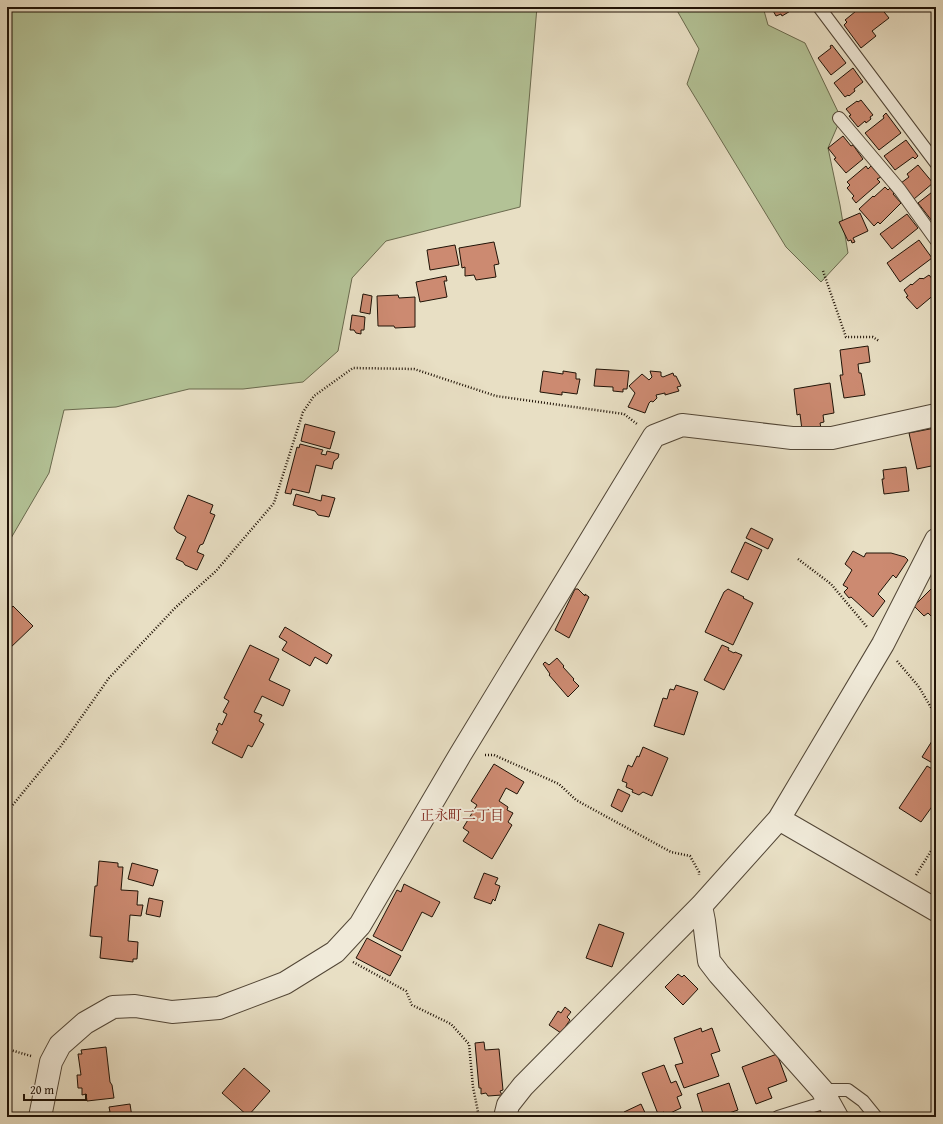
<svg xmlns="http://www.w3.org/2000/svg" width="943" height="1124" font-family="'Gentium Book Plus','Noto Serif JP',serif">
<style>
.green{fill:#b3c296;stroke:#6a6a4e}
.building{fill:#cc8a71;stroke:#201307}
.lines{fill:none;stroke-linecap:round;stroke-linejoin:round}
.service-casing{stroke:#524636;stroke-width:14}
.minor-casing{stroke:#524636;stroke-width:24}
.path{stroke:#201307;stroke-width:2.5;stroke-dasharray:1 2;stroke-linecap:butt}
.service{stroke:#f0ead9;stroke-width:12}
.minor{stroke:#f0ead9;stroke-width:22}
.labels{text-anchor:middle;stroke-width:4;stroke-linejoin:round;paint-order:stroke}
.neighbourhood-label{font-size:14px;fill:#7a1f14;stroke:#f0ead9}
</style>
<rect width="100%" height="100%" fill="#e8dfc4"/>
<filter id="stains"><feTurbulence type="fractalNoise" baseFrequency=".005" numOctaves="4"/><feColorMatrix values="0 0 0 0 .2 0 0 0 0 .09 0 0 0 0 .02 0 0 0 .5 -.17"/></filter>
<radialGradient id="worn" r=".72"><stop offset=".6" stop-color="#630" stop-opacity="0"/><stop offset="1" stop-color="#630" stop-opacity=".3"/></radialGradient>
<path class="green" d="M7,7h530l-17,200 -134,34 -34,37 -14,73 -35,31 -60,7h-54l-73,18 -52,3 -15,63 -42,72z
M675,7h88l5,18 37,18 36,75 -13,30 12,57 8,48 -27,29 -35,-35 -99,-163 12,-35z"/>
<path class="building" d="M771,7h26l-15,9 -1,-2 -5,2z
M861,7h19l9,11 -17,13 4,5 -15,12 -17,-23 3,-3 -2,-2z
M832,45l14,18 -15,12 -13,-17 13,-10 -1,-2z
M853,68l10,14 -9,7 1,2 -6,5 -1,-1 -3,2 -11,-14z
M861,100l12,15 -3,2 1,2 -5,4 -1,-2 -7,6 -9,-11 2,-1 -5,-6 11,-8 1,1z
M886,113l15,20 -22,17 -14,-17 19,-15 -1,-2z
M843,136l8,10 2,-1 10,14 -17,14 -12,-14 2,-1 -8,-10z
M906,140l12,16 -3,3 -2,-2 -18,13 -11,-14z
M918,165l15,18 -19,16 -13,-16 8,-6 -2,-3z
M866,166l2,3 3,-3 10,11 -4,2 3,3 -24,21 -4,-5 2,-2 -7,-8 3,-3 -3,-3z
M885,187l3,3 2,-2 4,5 -1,1 8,9 -21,21 -2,-2 -4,4 -15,-17 14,-13 1,1z
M936,189v29l-4,3 -14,-18z
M860,213l8,18 -15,7 2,4 -3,1 -1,-3 -3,1 -9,-19z
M907,214l11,14 -26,21 -12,-15z
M919,240l13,18 -32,24 -13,-19z
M494,242l5,22 -5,1 2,12 -20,3 -2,-5 -9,1v-9l-3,1 -3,-20z
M455,245l4,20 -29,5 -3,-20z
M929,275l5,6 2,-2v14l-19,16 -11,-12 2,-1 -4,-6 7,-6 1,1 8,-7 1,1 1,-1 1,1z
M446,276l1,5h-3l3,16 -27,5 -4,-20z
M363,294l9,2 -2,18 -10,-2z
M398,295l1,3 16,-1v30l-20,1 -1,-2h-16l-1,-30z
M352,315l13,2 -1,13h-3v4l-5,-1 -2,-3h-4z
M868,346l2,16 -12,2 1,9h2l4,22 -21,3 -4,-23h3l-3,-25z
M596,369l33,2 -2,18h-4v3l-10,-1v-4l-19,-1z
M543,371l20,3v-3l13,2v6h4l-3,15 -15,-2v3l-22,-3z
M650,371l11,1v4l2,1 10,-4 1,3h2l5,10 -4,1 2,4 -14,4v-2l-9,2 1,3 -4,4 -2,-1 -2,2 -4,10 -17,-6 7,-14 -6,-7 13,-12 7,6 3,-3z
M830,383l4,30 -11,2 1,7 -4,1 1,5 -19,2 -2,-16 -3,1 -3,-26z
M305,424l30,8 -5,17 -29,-8z
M935,428l1,6v31l-19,4 -8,-36z
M300,444l23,6 -2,4 5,1 1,-4 12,3 -1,4 -4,3 -2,8 -16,-4 -7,28 -17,-4 -1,5 -6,-1 12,-46 2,1z
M906,467l3,24 -25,3 -2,-15h2l-1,-9z
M296,494l25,7 1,-6 13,3 -6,19 -11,-2 -3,-4 -22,-6z
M188,495l25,10 -3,8 5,2 -12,29 -3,1 -3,7 7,3 -7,15 -12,-5 -2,-3 -7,-3 10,-22 -9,-5 -3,-4z
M751,528l22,11 -5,10 -22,-11z
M745,542l17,8 -14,30 -17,-8z
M853,551l11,6 2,-4h25l14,4 3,3 -12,18 -3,-3 -15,19 7,7 -12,16 -22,-20 -2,1 -5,-6 4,-4 -5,-3 9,-15 -7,-6z
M936,584v37l-8,-8 -4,3 -10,-10z
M575,589h3l7,7v-2l4,3 -20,41 -14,-8z
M728,589l16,8 -1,1 10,5 -20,42 -28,-13 19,-40z
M13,606l20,20 -24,23 -2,-2v-34z
M285,627l47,28 -5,9 -12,-7 -5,9 -28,-16 5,-8 -8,-5z
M250,645l29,14 -10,21 21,10 -7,16 -21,-10 -8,16 8,3 -3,6 5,3 -12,23 -4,-2 -6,13 -30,-15 6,-12 -2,-1 3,-7 3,2 5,-11 -4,-2 6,-11 -5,-3z
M722,645l7,3 -1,2 6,3 1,-1 7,3 -18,35 -20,-10z
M557,658l7,8 -1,1 11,12 -1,1 6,6 -11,11 -19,-22 1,-1 -7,-10 2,-2 4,3z
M676,685l22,7 -14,43 -30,-9 9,-28 4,1 3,-10 4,1z
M932,741l4,2v22l-14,-8z
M643,747l25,11 -16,38 -9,-4 -4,3 -7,-3 1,-2 -7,-3 1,-4 -5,-2 6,-16 4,2 5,-11 2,1z
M494,764l30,18 -7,12 -11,-6 -7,13 9,6 -1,3 6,3 -5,9 4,3 -20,34 -29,-18 6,-9 -6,-4 14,-23 -6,-4z
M927,766l9,5v30l-15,21 -22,-14z
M618,789l12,6 -8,17 -11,-6z
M99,861l19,2v4h5l-2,23 17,1 -1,14h6l-2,11 -11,-1 -2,26 10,1 -1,17h-4v3l-33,-4 2,-21 -12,-1 5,-50h2z
M132,863l26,7 -5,16 -25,-7z
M484,873l14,5 -3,6 5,2 -5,15 -2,-2 -2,5 -17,-6z
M404,884l36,18 -8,15 -10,-5 -20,39 -29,-15 24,-46 4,2z
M149,898l14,3 -3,16 -14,-3z
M599,924l25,9 -12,34 -26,-9z
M367,938l34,18 -11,20 -34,-18z
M678,974l4,3 2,-2 14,14 -15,16 -18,-18z
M565,1007l6,5 -4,5 3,3 -9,13 -12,-8 9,-14 3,2z
M701,1028l1,4 10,-4 8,23 -9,3 8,22 -35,12 -9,-23 8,-2 -9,-25z
M484,1042l1,8 14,-1 4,41 -3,1 2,4 -14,1 -2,-3 -5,1v-6h-2l-4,-45z
M106,1047l4,35 2,3 2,13 -27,3 -1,-7 -4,1v-7h-4l-1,-13h4l-3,-21h4l-1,-4z
M777,1054l10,27 -19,7 4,10 -16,6 -14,-37z
M664,1065l7,18 5,-2 6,14 -5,2 4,11 -15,7 -2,-3 -6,2 -16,-41z
M244,1068l26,23 -22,25 -26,-23z
M729,1083l9,27 -21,7h-13l-7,-23z
M130,1104l2,13h-47l1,-1 24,-4 -1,-5z
M641,1104l6,13h-20l-3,-5z
M825,1107l4,10h-14l-2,-4z"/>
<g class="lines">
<defs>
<path id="service" d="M819,7l117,156
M839,118l61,72 36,50
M822,1090h26l15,11 13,16
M778,1117l51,-16"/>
<path id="minor" d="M779,819l157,91
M701,906l3,15 5,40 10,13 103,116 15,27
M40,1117l11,-55 9,-17 25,-22 28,-16 22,-1 37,6 47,-4 66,-25 50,-31 25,-27 100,-170 194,-319 28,-11 110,13h40l104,-23
M505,1117l3,-12 15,-19 178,-180 78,-87 104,-175 53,-104"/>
</defs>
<use href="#service" class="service-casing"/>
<use href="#minor" class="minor-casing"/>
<path class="path" d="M823,271l23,66h27l6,4
M798,559l33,25 36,43
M897,661l22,26 17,29
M485,755h9l65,29 17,16 95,52 19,4 9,16v3
M7,812l54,-66 48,-68 66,-70 41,-37 58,-68 29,-91 11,-16 39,-28 61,1 82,27 128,18 13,10
M916,875l20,-32
M353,962l53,29 6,14 39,19 18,20 4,43 6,30
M7,1049l24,7"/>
<use href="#service" class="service"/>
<use href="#minor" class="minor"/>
</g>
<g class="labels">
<g class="neighbourhood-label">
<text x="462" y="820">正永町二丁目</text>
</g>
</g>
<rect width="943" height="1124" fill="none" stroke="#e8dfc4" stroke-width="24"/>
<rect x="8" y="8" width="927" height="1108" fill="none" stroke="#201307" stroke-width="2"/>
<rect x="12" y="12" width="919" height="1100" fill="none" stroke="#201307"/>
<path d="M24 1094v6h62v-6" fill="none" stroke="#201307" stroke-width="2"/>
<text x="30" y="1094" font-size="12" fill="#201307" stroke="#f0ead9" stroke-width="3" paint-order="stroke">20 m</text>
<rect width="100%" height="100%" filter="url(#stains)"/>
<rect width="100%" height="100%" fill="url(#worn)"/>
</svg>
